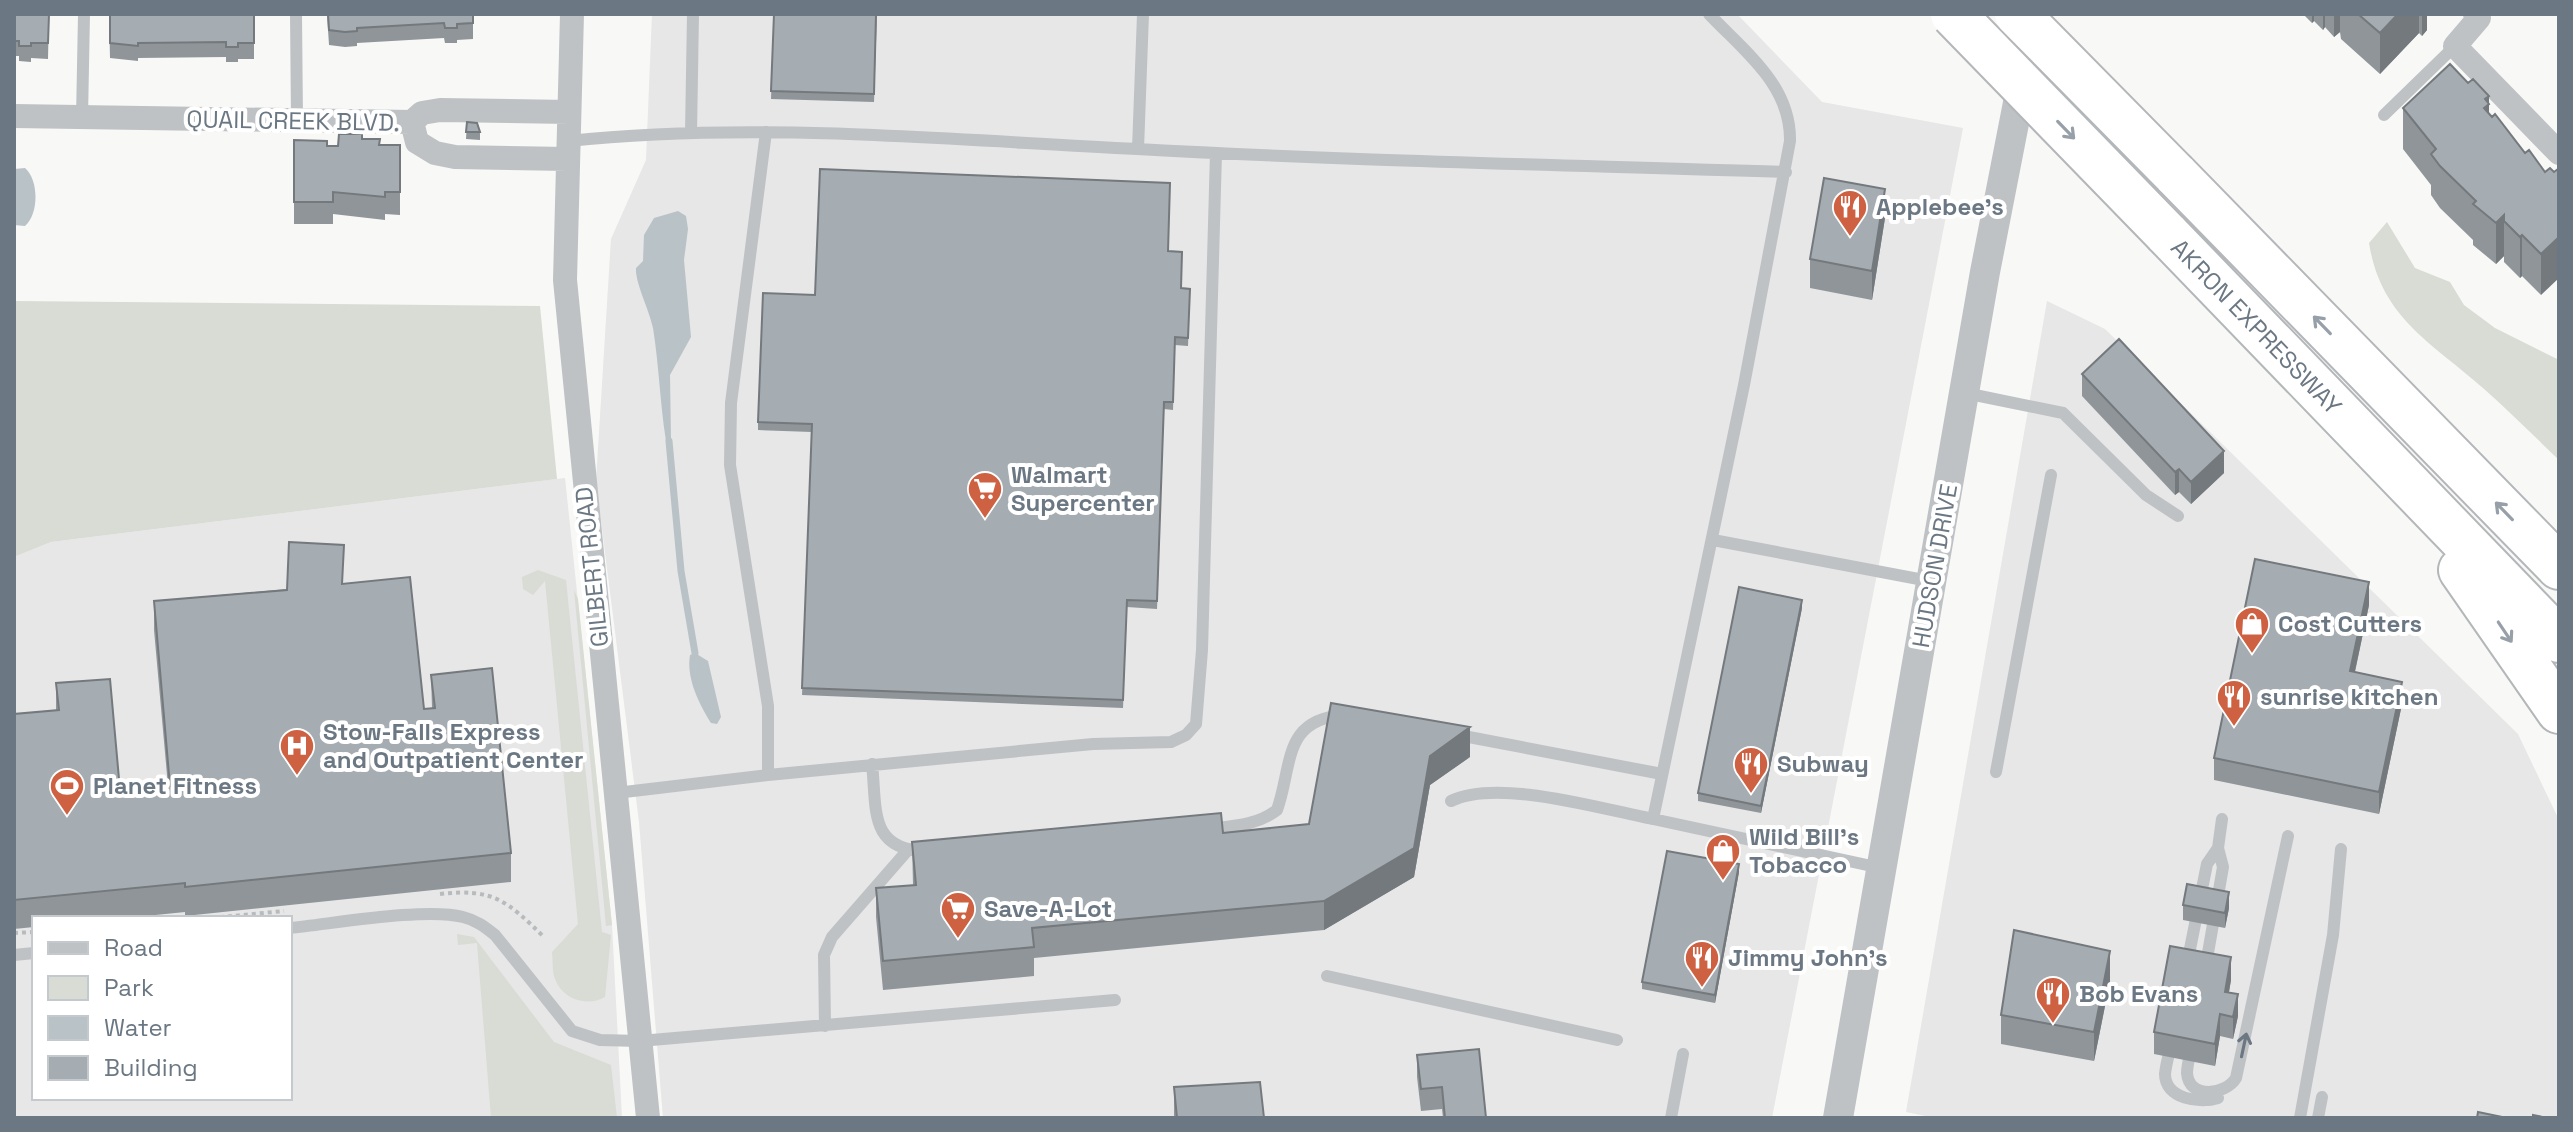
<svg xmlns="http://www.w3.org/2000/svg" width="2573" height="1132" font-family="'Space Grotesk',sans-serif">
<style>
.built{fill:#e6e7e6;fill-rule:evenodd}
.green{fill:#d8dcd5}
.water{fill:#b9c2c6}
.lines{fill:none;stroke-linecap:round;stroke-linejoin:round}
.stream{stroke:#b9c2c6;stroke-width:7}
.motorway-casing{stroke:#b4b7ba;stroke-width:48}
.path{stroke:#b8bbbe;stroke-width:4;stroke-dasharray:4 4;stroke-linecap:butt}
.service{stroke:#bec2c5;stroke-width:12}
.minor{stroke:#bec2c5;stroke-width:24}
.tertiary{stroke:#bec2c5;stroke-width:30}
.motorway{stroke:#fff;stroke-width:44}
.motorway-bridge-casing{stroke:#b4b7ba;stroke-width:48;stroke-linecap:butt}
.motorway-bridge{stroke:#fff;stroke-width:44}
.wall{fill:#8f9599}
.shaded-wall{fill:#74797d}
.building{fill:#a6adb2;stroke:#74797d;stroke-width:2}
.oneway{stroke:#97a0a8}
.oneway2{stroke:#6b7883}
.labels{text-anchor:middle;stroke-width:8;stroke-linejoin:round;paint-order:stroke}
.street-label{font-size:24px;fill:#6b7883;stroke:#fff}
.poi-label{font-size:24px;font-weight:bold;fill:#6b7883;stroke:#fff;text-anchor:start}
</style>
<rect width="100%" height="100%" fill="#f8f8f6"/>
<path class="built" d="M652,14h1085l85,88 141,26 -191,990h-1109l-24,-296 -43,-341 15,-242 35,-79z
M2047,301l58,28 413,405 41,86v298h-624l-29,-6z
M565,478l47,447 10,193h-608v-561l37,-15zM34,918h256v180h-256z"/>
<path class="green" d="M2387,222l28,46 35,14 14,23 31,23 64,32v100c-25,-24 -50,-49 -76,-72 -52,-46 -102,-70 -114,-145z
M14,301l526,5 17,173 -506,63 -37,15z
M538,570l28,10 36,352 9,3 -6,62c-18,10 -42,3 -50,-18 -3,-7 -2,-19 -3,-27l26,-28 -33,-343 -12,14 -10,-6 -1,-12z
M574,590l4,9 34,326 -6,1z
M457,934l17,3 80,105 57,23 6,53h-126l-14,-175 -19,2z"/>
<path class="water" d="M25,168c14,12 14,46 0,58l-11,-1v-56z
M678,211l8,5 2,13 -4,31 7,77 -21,38 1,66h-5c-6,-38 -7,-76 -13,-113 -4,-19 -18,-45 -17,-60l7,-7 1,-26 10,-17z
M695,653l13,8 13,56 -4,7 -6,-1c-12,-19 -25,-45 -21,-68z"/>
<g class="lines">
<path class="stream" d="M669,441l12,130 14,82"/>
<defs>
<path id="motorway" d="M2175,174l384,393
M2166,233l393,407
M2461,570l98,141"/>
</defs>
<use href="#motorway" class="motorway-casing"/>
<path class="path" d="M440,894c54,-6 67,7 105,44
M212,918l72,-7
M14,933l20,-1"/>
<path class="service" d="M296,14l1,106
M1709,14c36,38 82,71 81,127l-46,244 -91,434 228,49
M2384,115l71,-69
M82,118l2,-104
M691,133l2,-119
M568,141c188,-20 380,-1 569,8 216,12 433,16 649,23
M1138,149l5,-135
M1965,393l98,20 83,82 32,21
M1713,540l216,41
M1453,734l209,40
M872,764c5,44 -4,86 54,87
M1996,772l55,-297
M768,775l325,-31 78,-2 15,-7 10,-11 6,-74 14,-497
M616,793l152,-18v-69l-38,-241 1,-62 35,-271
M1451,801c47,-23 150,8 202,18
M1207,829c25,-3 49,-3 70,-19 16,-45 5,-91 68,-95
M290,928c42,-4 136,-21 173,-11 13,3 22,10 32,18l77,96 28,9 40,1 475,-41
M14,955l20,-2
M2187,964l20,-100 11,-16
M2205,970l18,-103 -5,-19 4,-29
M1327,976l290,64
M825,1026l-1,-71 8,-18 75,-86
M2172,1041c-2,10 -6,22 -7,33 0,25 35,30 53,24
M2192,1047c-2,8 -5,18 -5,26 2,27 39,22 49,5l52,-242
M1671,1118l12,-64
M2300,1118l33,-183 8,-86
M2318,1118l4,-21"/>
<path class="minor" d="M572,14l-7,266 83,838
M2475,14l4,4 -24,28 104,107
M14,116l398,6 10,-9 18,-3 129,2
M412,122l5,20 18,11 20,4 112,2"/>
<path class="tertiary" d="M1838,1118l147,-846 39,-200"/>
<use href="#motorway" class="motorway"/>
<defs>
<path id="motorway-bridge" d="M1953,14l213,219
M2017,14l158,160"/>
</defs>
<use href="#motorway-bridge" class="motorway-bridge-casing"/>
<use href="#motorway-bridge" class="motorway-bridge"/>
</g>
<path class="wall" d="M14,14h35l-1,45 -17,-1v4l-12,-1v-5h-5z
M109,14h145v45h-16v3h-12v-5l-88,1v3l-28,-3z
M327,14h146v25l-16,1v3h-12l-1,-5 -87,5v3l-12,1 -16,-2z
M774,14h103l-3,88 -103,-3z
M2303,14h124v16l-5,6 -3,-3 -39,41 -39,-35 -1,-7 -6,5 -9,-10 -2,3 -9,-9 -2,2z
M2468,83l21,13v19l56,57 -4,123 -19,-19 -2,2 -16,-16v-6l-8,8 -23,-19v-5l-33,-32 -9,-13v-10l-28,-36v-41z
M467,122l13,10v8l-14,-1z
M362,139l17,6h21v70l-15,-1v6l-52,-6v10h-39v-84l33,6h11z
M1885,218l-13,82 -62,-12v-29z
M1168,251l13,37 9,1 -2,57 -13,-1 -2,65 -9,-1 -7,200 -30,-2 -4,101 -321,-13 10,-263 -54,-2v-8l57,-127z
M2082,374l142,99 -33,31 -12,-12 -4,3 -93,-99z
M343,584l81,125 8,-1 -1,-33 80,178v29l-326,34v-4l-59,6h-92v9l-20,2v-215l42,-4v-27l64,107 48,-4 -14,-156v-29z
M2369,605l-14,67 47,32 -23,110 -165,-34v-22z
M1802,608l-41,205 -63,-12v-8z
M1470,757l-40,28 -16,92 -90,53 -290,28v18l-151,14 -7,-73v-29l37,-3 -1,-43 311,-9 86,-9z
M1739,872l-24,131 -73,-14v-7z
M2183,905l46,3 -4,20 -42,-8z
M2231,980l-2,12 9,24 -5,23 -13,-3 -5,30 -61,-12v-22z
M2110,981l-16,80 -93,-17v-29z
M1417,1055l69,63h-43l-1,-9 -21,2 -4,-34z
M1174,1087l90,31h-90z"/>
<path class="shaded-wall" d="M2312,14h2v7l-2,2z
M2323,14h2v13l-2,3z
M2334,14h6v18l-6,5z
M2398,14h21v19l-39,41v-41z
M2422,14h5v16l-5,6z
M2489,96v49l-5,-37 1,-9z
M1885,189v29l-13,82v-29z
M2504,215v41l-8,8v-41z
M2522,235v41l-2,2v-41z
M2559,237v41l-18,17v-41z
M2224,451v22l-33,31v-22z
M2179,469v23l-4,3v-23z
M2369,582v23l-19,89v-23z
M1802,600v8l-41,205v-7z
M2402,682v22l-23,110v-22z
M1470,727v30l-40,28 -16,92 -90,53v-29l106,-145z
M1739,864v8l-24,131v-8z
M2229,892v16l-4,20v-15z
M2110,951v30l-16,80v-29z
M2231,957v23l-6,34v-22z
M2238,994v22l-5,23v-22z
M2220,1014v22l-5,30v-22z"/>
<path class="building" d="M14,14h35l-1,29h-17v3h-12v-5h-5z
M110,14h144v29h-16v4h-12v-5l-88,1v3l-28,-3z
M328,14h145v9l-16,1v4h-12l-1,-5 -87,5v3l-12,1 -16,-2z
M774,14h102l-2,80 -103,-3z
M2358,14h40l-18,19z
M2450,64l18,19 5,-4 16,17 -4,3 4,5 -5,4 8,9 3,-3 30,39 4,-3 16,22 5,-4 4,4 4,-3 1,2v66l-18,17 -19,-19 -2,2 -16,-16v-6l-8,8 -23,-19 3,-3 -36,-35 -9,-12 5,-5 -33,-41z
M467,122l10,1 3,9h-14z
M339,134h23v5h18l-1,6h21v47h-15v5l-52,-5v10h-39v-62l33,1v5h11z
M820,169l350,14 -2,68 14,1 -1,36 9,1 -2,49 -13,-1 -2,65h-9l-7,199 -30,-1 -4,100 -321,-12 10,-264 -54,-2 5,-129 52,2z
M1824,178l61,11 -13,82 -62,-12z
M2119,339l105,112 -33,31 -12,-13 -4,3 -93,-98z
M289,542l55,3 -2,39 68,-7 14,132 11,-1 -4,-33 61,-7 19,185 -326,34v-4l-171,17v-186l45,-4 -3,-27 54,-4 10,111 50,-4 -16,-185 133,-11z
M2255,559l114,23 -19,89 52,11 -23,110 -165,-34z
M1739,587l63,13 -41,206 -63,-13z
M1331,703l139,24 -40,29 -16,92 -90,53 -292,27 2,19 -151,14 -7,-73 40,-3 -4,-43 309,-29 2,20 86,-9z
M1667,851l72,13 -24,131 -73,-13z
M2187,884l42,8 -4,21 -42,-8z
M2014,930l96,21 -16,81 -93,-17z
M2170,946l61,11 -6,35 13,2 -5,23 -13,-3 -5,30 -61,-12z
M1479,1049l7,69h-41l-3,-31 -21,2 -4,-34z
M1260,1082l4,36h-87l-3,-31z
M2478,1112l29,6h-30z
M2533,1115l15,3h-15z"/>
<defs><path id="oneway-shaft" d="M-6 0H5M1.5-3L5.5 0L1.5 3" fill="none" stroke-width="1.6" stroke-linecap="round" stroke-linejoin="round" transform="scale(2)"/></defs>
<g class="oneway">
<use href="#oneway-shaft" transform="translate(2066 130) rotate(46)"/>
<use href="#oneway-shaft" transform="translate(2322 325) rotate(-134)"/>
<use href="#oneway-shaft" transform="translate(2504 511) rotate(-134)"/>
<use href="#oneway-shaft" transform="translate(2505 632) rotate(56)"/>
</g>
<use class="oneway2" href="#oneway-shaft" transform="translate(2244 1045) rotate(-78)"/>
<defs>
<symbol id="restaurant-pin" viewBox="-11 -11 22 30"><path d="M0 17L-7.5 6A9.5 9.5 0 1 1 7.5 6Z" fill="#cd6141" stroke="#fff"/><path d="M-5-6h1v4h1v-4h1v4h1v-4h1v5L-1.5 .5V6h-2V.5L-5-1ZM5-6V6H3V1.5H1.5Q1.5-4 5-6Z" fill="#fff"/></symbol>
<symbol id="supermarket-pin" viewBox="-11 -11 22 30"><path d="M0 17L-7.5 6A9.5 9.5 0 1 1 7.5 6Z" fill="#cd6141" stroke="#fff"/><path d="M-6-5.5h2.5l.6 2H6L4.5 2H-2.5L-4.4-4H-6ZM-1.5 3.2a1.3 1.3 0 1 0 .1 0ZM3 3.2a1.3 1.3 0 1 0 .1 0Z" fill="#fff"/></symbol>
<symbol id="shop-pin" viewBox="-11 -11 22 30"><path d="M0 17L-7.5 6A9.5 9.5 0 1 1 7.5 6Z" fill="#cd6141" stroke="#fff"/><path d="M-5-2.5h2.3a2.7 3.5 0 0 1 5.4 0H5L5.5 6h-11ZM-1.5-2.5h3a1.5 2.3 0 0 0-3 0Z" fill="#fff"/></symbol>
<symbol id="hospital-pin" viewBox="-11 -11 22 30"><path d="M0 17L-7.5 6A9.5 9.5 0 1 1 7.5 6Z" fill="#cd6141" stroke="#fff"/><path d="M-5-5h3v3.5h4V-5h3V5h-3V1.5h-4V5h-3Z" fill="#fff"/></symbol>
<symbol id="stadium-pin" viewBox="-11 -11 22 30"><path d="M0 17L-7.5 6A9.5 9.5 0 1 1 7.5 6Z" fill="#cd6141" stroke="#fff"/><path d="M0-5a6.5 5 0 1 0 0 10a6.5 5 0 1 0 0-10ZM-3.5-1.8h7v3.6h-7Z" fill="#fff"/></symbol>
</defs>
<g fill-rule="evenodd">
<use href="#restaurant-pin" x="1830" y="187" width="40" height="54"/>
<use href="#supermarket-pin" x="965" y="469" width="40" height="54"/>
<use href="#shop-pin" x="2232" y="604" width="40" height="54"/>
<use href="#restaurant-pin" x="2214" y="677" width="40" height="54"/>
<use href="#hospital-pin" x="277" y="726" width="40" height="54"/>
<use href="#restaurant-pin" x="1731" y="744" width="40" height="54"/>
<use href="#stadium-pin" x="47" y="766" width="40" height="54"/>
<use href="#shop-pin" x="1703" y="831" width="40" height="54"/>
<use href="#supermarket-pin" x="938" y="889" width="40" height="54"/>
<use href="#restaurant-pin" x="1682" y="938" width="40" height="54"/>
<use href="#restaurant-pin" x="2033" y="974" width="40" height="54"/>
</g>
<g class="labels">
<g class="street-label">
<text transform="translate(293 121) rotate(1)" y="8">QUAIL CREEK BLVD.</text>
<text transform="translate(2256 327) rotate(46)" y="8">AKRON EXPRESSWAY</text>
<text transform="translate(1935 566) rotate(-80)" y="8">HUDSON DRIVE</text>
<text transform="translate(592 567) rotate(-96)" y="8">GILBERT ROAD</text>
</g>
<g class="poi-label">
<text x="1876" y="215">Applebee's</text>
<text x="1011" y="483">Walmart<tspan x="1011" dy="28">Supercenter</tspan></text>
<text x="2278" y="632">Cost Cutters</text>
<text x="2260" y="705">sunrise kitchen</text>
<text x="323" y="740">Stow-Falls Express<tspan x="323" dy="28">and Outpatient Center</tspan></text>
<text x="1777" y="772">Subway</text>
<text x="93" y="794">Planet Fitness</text>
<text x="1749" y="845">Wild Bill's<tspan x="1749" dy="28">Tobacco</tspan></text>
<text x="984" y="917">Save-A-Lot</text>
<text x="1728" y="966">Jimmy John's</text>
<text x="2079" y="1002">Bob Evans</text>
</g>
</g>
<rect width="2573" height="1132" fill="none" stroke="#6b7883" stroke-width="32"/>
<rect x="32" y="916" width="260" height="184" fill="#ffffff" stroke="#c4c9cd" stroke-width="2"/>
<rect x="48" y="942" width="40" height="12" fill="#bec2c5" stroke="#c4c9cd" stroke-width="2"/>
<text x="104" y="956" font-size="24" fill="#6b7883">Road</text>
<rect x="48" y="976" width="40" height="24" fill="#d8dcd5" stroke="#c4c9cd" stroke-width="2"/>
<text x="104" y="996" font-size="24" fill="#6b7883">Park</text>
<rect x="48" y="1016" width="40" height="24" fill="#b9c2c6" stroke="#c4c9cd" stroke-width="2"/>
<text x="104" y="1036" font-size="24" fill="#6b7883">Water</text>
<rect x="48" y="1056" width="40" height="24" fill="#a6adb2" stroke="#c4c9cd" stroke-width="2"/>
<text x="104" y="1076" font-size="24" fill="#6b7883">Building</text>
</svg>
